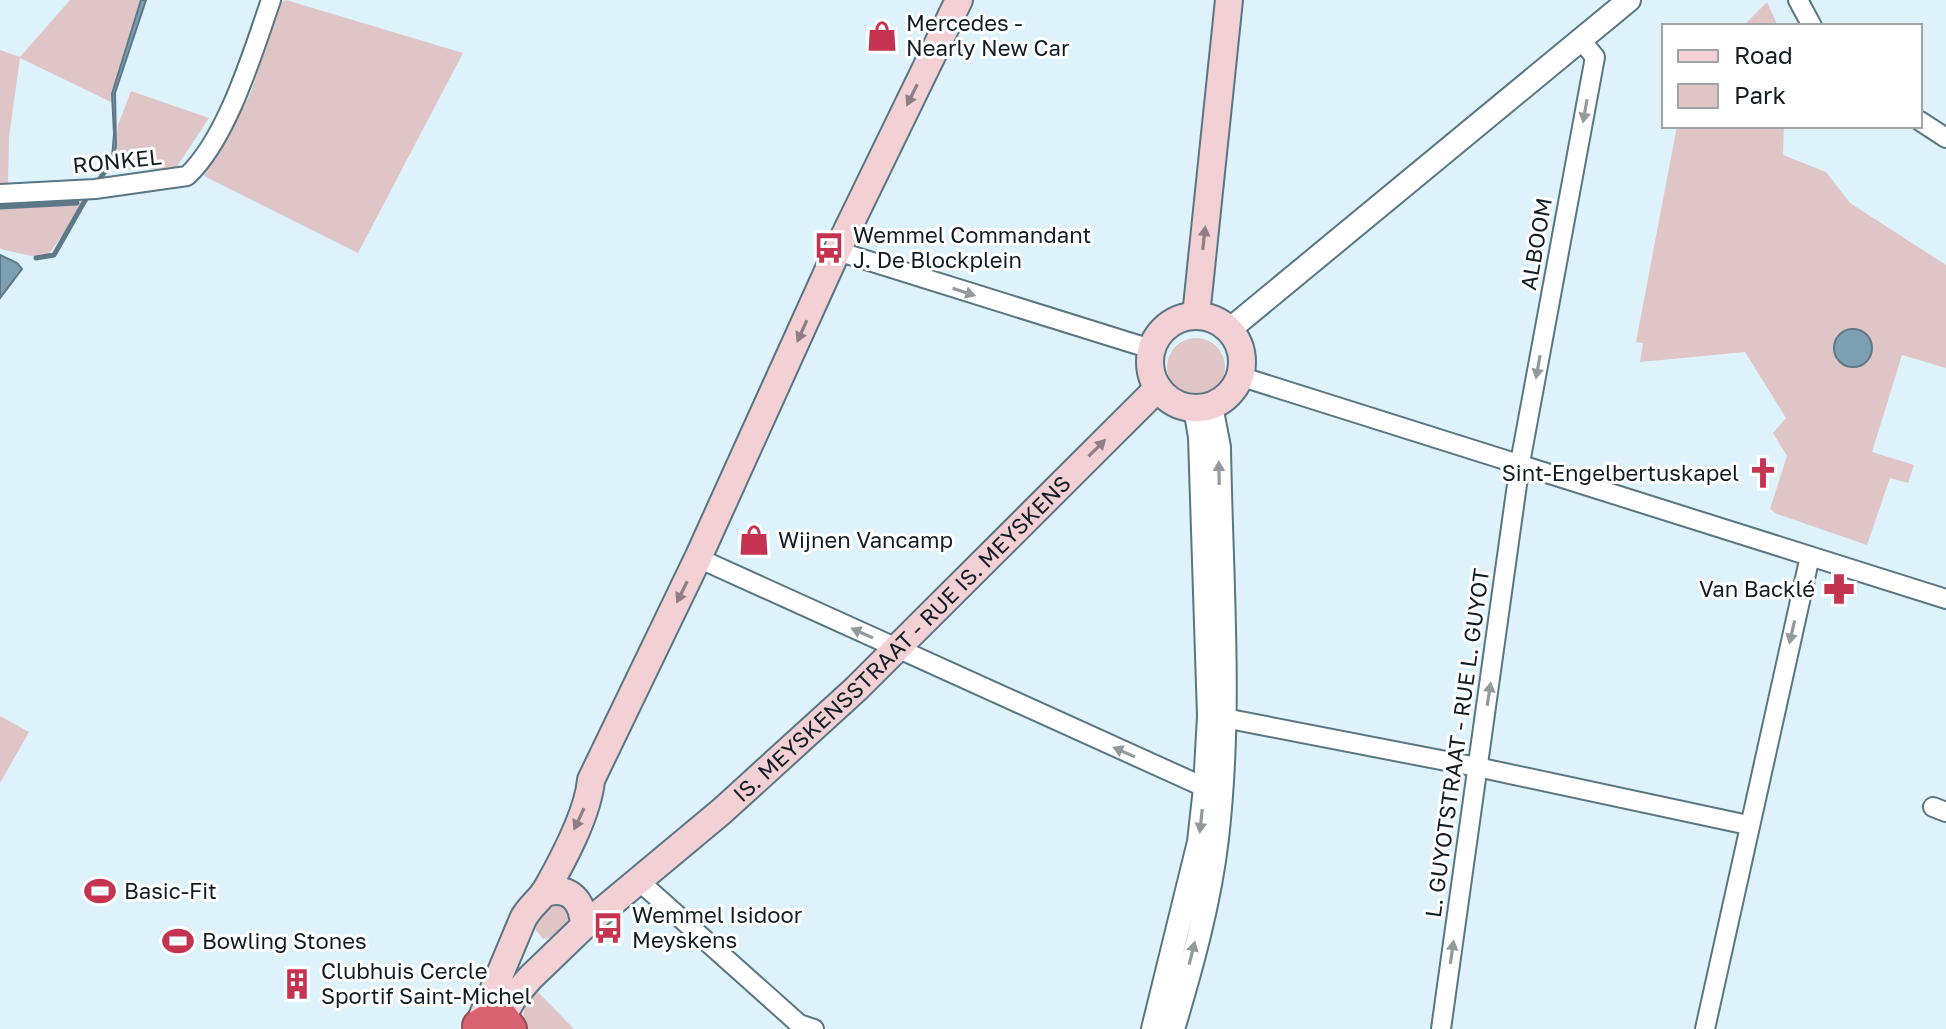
<svg xmlns="http://www.w3.org/2000/svg" width="1946" height="1029" font-family="'Golos Text',sans-serif">
<style>
.green{fill:#e0c5c6}
.water{fill:#7da1b2;stroke:#5d7987;stroke-width:2}
.lines{fill:none;stroke-linecap:round;stroke-linejoin:round}
.stream{stroke:#5d7987;stroke-width:5}
.minor-casing{stroke:#587683;stroke-width:22}
.tertiary-casing{stroke:#587683;stroke-width:26}
.secondary-casing{stroke:#587683;stroke-width:30}
.motorway-casing{stroke:#924a55;stroke-width:36}
.minor{stroke:#fff;stroke-width:18}
.tertiary{stroke:#fff;stroke-width:22}
.secondary{stroke:#f3d0d4;stroke-width:26}
.motorway{stroke:#d86270;stroke-width:32}
.oneway{fill:#8d7f84}
.oneway2{fill:#94999c}
.labels{text-anchor:middle;stroke-width:6;stroke-linejoin:round;paint-order:stroke}
.poi-label{font-size:22px;fill:#111d23;stroke:#fff;text-anchor:start}
.street-label{font-size:22px;fill:#111d23;stroke:#fff}
</style>
<rect width="100%" height="100%" fill="#def2fb"/>
<path class="green" d="M70,0h71l-25,78 -3,25 -93,-45 -11,79 -1,47 -8,1v-135l20,7z
M286,0l177,53 -105,200 -154,-77 16,-24 31,-60 29,-88z
M1767,2l11,24h-35z
M131,91l78,27 -33,50 -62,2 4,-45z
M1677,126h107l-1,29 43,17 24,31 96,62v103l-44,-13 -30,97 42,13 -6,18 -18,-5 -23,67 -90,-31 -7,-5 17,-53 -14,-23 13,-15 -41,-66 -105,10 3,-19 -7,-1z
M91,197l-46,62 -45,-10v-49z
M1167 367a29 29 0 1 1 58 0a29 29 0 1 1-58 0Z
M0,716l29,16 -29,51z
M551,902l15,1 5,15 -15,19 -13,2 -7,-9v-5z
M538,992l36,37h-49c-4,-17 -1,-26 13,-37z"/>
<path class="water" d="M141,0h5l-31,93 1,53 -5,23 3,-35 -2,-40z
M0,255l17,8 5,6 -22,29z
M1834 348a19 19 0 1 1 38 0a19 19 0 1 1-38 0Z"/>
<g class="lines">
<path class="stream" d="M99,180l11,-16
M0,207l77,-4
M36,258l18,-3 33,-58"/>
<defs>
<path id="minor" d="M1798,0l14,26
M1920,121l26,17
M0,194l95,-5 92,-13c40,-37 66,-124 84,-176
M837,251l314,98
M1239,376l707,223
M698,558l517,234
M1214,716l263,51 271,58
M1933,807l13,5
M639,881l160,143 15,5
M1441,1029l79,-566 75,-406 -15,-18
M1705,1029l105,-473"/>
<path id="tertiary" d="M1229,330l400,-330
M1153,1029l46,-187 6,-54 4,-72 -9,-279 -5,-29
M1173,1029c18,-60 37,-128 44,-191 15,-129 4,-260 2,-391l-8,-41"/>
<g id="secondary">
<path d="M1196,316l33,-316"/>
<circle cx="1196" cy="362" r="46"/>
<path d="M544,893c26,-8 39,8 40,33"/>
<path d="M477,1029l46,-110c6,-12 16,-18 23,-29 17,-30 42,-76 45,-110l107,-222 139,-307 122,-251"/>
<path id="s1" d="M495,1029l20,-34 15,-17 54,-52 138,-115 134,-122 302,-301"/>
</g>
<path id="motorway" d="M479,1026l14,-8h9l8,11"/>
</defs>
<use href="#minor" class="minor-casing"/>
<use href="#tertiary" class="tertiary-casing"/>
<use href="#secondary" class="secondary-casing"/>
<use href="#motorway" class="motorway-casing"/>
<use href="#minor" class="minor"/>
<use href="#tertiary" class="tertiary"/>
<use href="#secondary" class="secondary"/>
<use href="#motorway" class="motorway"/>
</g>
<defs><path id="oneway-solid" d="M-6-.8H1V-3.2L6.5 0L1 3.2V.8H-6Z" transform="scale(2)"/></defs>
<g class="oneway">
<use href="#oneway-solid" transform="translate(912 95) rotate(116)"/>
<use href="#oneway-solid" transform="translate(1204 238) rotate(-84)"/>
<use href="#oneway-solid" transform="translate(802 331) rotate(114)"/>
<use href="#oneway-solid" transform="translate(1097 448) rotate(-45)"/>
<use href="#oneway-solid" transform="translate(682 592) rotate(116)"/>
<use href="#oneway-solid" transform="translate(579 819) rotate(115)"/>
</g>
<g class="oneway2">
<use href="#oneway-solid" transform="translate(1585 111) rotate(100)"/>
<use href="#oneway-solid" transform="translate(964 292) rotate(18)"/>
<use href="#oneway-solid" transform="translate(1538 367) rotate(100)"/>
<use href="#oneway-solid" transform="translate(1219 473) rotate(-91)"/>
<use href="#oneway-solid" transform="translate(1792 632) rotate(103)"/>
<use href="#oneway-solid" transform="translate(862 633) rotate(-156)"/>
<use href="#oneway-solid" transform="translate(1489 694) rotate(-81)"/>
<use href="#oneway-solid" transform="translate(1124 752) rotate(-156)"/>
<use href="#oneway-solid" transform="translate(1201 821) rotate(96)"/>
<use href="#oneway-solid" transform="translate(1452 952) rotate(-82)"/>
<use href="#oneway-solid" transform="translate(1192 953) rotate(-76)"/>
</g>
<defs>
<symbol id="shop-bare" viewBox="-9 -9 18 18"><path d="M-5-2.5h2.3a2.7 3.5 0 0 1 5.4 0H5L5.5 6h-11ZM-1.5-2.5h3a1.5 2.3 0 0 0-3 0Z" fill="#c43450" stroke="#fff" stroke-width="2.5" paint-order="stroke"/></symbol>
<symbol id="bus-bare" viewBox="-9 -9 18 18"><path d="M-5-6H5V4H4V6H2V4H-2V6H-4V4H-5ZM-3.5-4V0h7V-4ZM-3.5 1.2v1.5H-2V1.2ZM2 1.2v1.5H3.5V1.2Z" fill="#c43450" stroke="#fff" stroke-width="2.5" paint-order="stroke"/></symbol>
<symbol id="church-bare" viewBox="-9 -9 18 18"><path d="M-1.2-6h2.4v3.5h3.3v2.4h-3.3V6h-2.4V-.1h-3.3v-2.4h3.3Z" fill="#c43450" stroke="#fff" stroke-width="2.5" paint-order="stroke"/></symbol>
<symbol id="pharmacy-bare" viewBox="-9 -9 18 18"><path d="M-2-6h4v4h4v4h-4v4h-4v-4h-4v-4h4Z" fill="#c43450" stroke="#fff" stroke-width="2.5" paint-order="stroke"/></symbol>
<symbol id="stadium-bare" viewBox="-9 -9 18 18"><path d="M0-5a6.5 5 0 1 0 0 10a6.5 5 0 1 0 0-10ZM-3.5-1.8h7v3.6h-7Z" fill="#c43450" stroke="#fff" stroke-width="2.5" paint-order="stroke"/></symbol>
<symbol id="building-bare" viewBox="-9 -9 18 18"><path d="M-4-6H4V6H1V3H-1V6H-4ZM-2.5-4.3h1.7v1.8h-1.7ZM.8-4.3h1.7v1.8H.8ZM-2.5-1h1.7V.8h-1.7ZM.8-1h1.7V.8H.8Z" fill="#c43450" stroke="#fff" stroke-width="2.5" paint-order="stroke"/></symbol>
</defs>
<g fill-rule="evenodd">
<use href="#shop-bare" x="860" y="14" width="44" height="44"/>
<use href="#bus-bare" x="807" y="226" width="44" height="44"/>
<use href="#church-bare" x="1741" y="451" width="44" height="44"/>
<use href="#shop-bare" x="732" y="518" width="44" height="44"/>
<use href="#pharmacy-bare" x="1817" y="567" width="44" height="44"/>
<use href="#stadium-bare" x="78" y="869" width="44" height="44"/>
<use href="#bus-bare" x="586" y="906" width="44" height="44"/>
<use href="#stadium-bare" x="156" y="919" width="44" height="44"/>
<use href="#building-bare" x="275" y="962" width="44" height="44"/>
</g>
<g class="labels">
<g class="poi-label">
<text x="906" y="31">Mercedes -<tspan x="906" dy="25">Nearly New Car</tspan></text>
<text x="853" y="243">Wemmel Commandant<tspan x="853" dy="25">J. De Blockplein</tspan></text>
<text x="1739" y="481" text-anchor="end">Sint-Engelbertuskapel</text>
<text x="778" y="548">Wijnen Vancamp</text>
<text x="1815" y="597" text-anchor="end">Van Backlé</text>
<text x="124" y="899">Basic-Fit</text>
<text x="632" y="923">Wemmel Isidoor<tspan x="632" dy="25">Meyskens</tspan></text>
<text x="202" y="949">Bowling Stones</text>
<text x="321" y="979">Clubhuis Cercle<tspan x="321" dy="25">Sportif Saint-Michel</tspan></text>
</g>
<g class="street-label">
<text transform="translate(117 161) rotate(-6)" y="8">RONKEL</text>
<text transform="translate(1536 244) rotate(-80)" y="8">ALBOOM</text>
<text dy="8" stroke="none"><textPath href="#s1" startOffset="566">IS. MEYSKENSSTRAAT - RUE IS. MEYSKENS</textPath></text>
<text transform="translate(1457 743) rotate(-82)" y="8">L. GUYOTSTRAAT - RUE L. GUYOT</text>
</g>
</g>
<rect x="1662" y="24" width="260" height="104" fill="#ffffff" stroke="#a0a5a7" stroke-width="2"/>
<rect x="1678" y="50" width="40" height="12" fill="#f3d0d4" stroke="#a0a5a7" stroke-width="2"/>
<text x="1734" y="64" font-size="24" fill="#111d23">Road</text>
<rect x="1678" y="84" width="40" height="24" fill="#e0c5c6" stroke="#a0a5a7" stroke-width="2"/>
<text x="1734" y="104" font-size="24" fill="#111d23">Park</text>
</svg>
